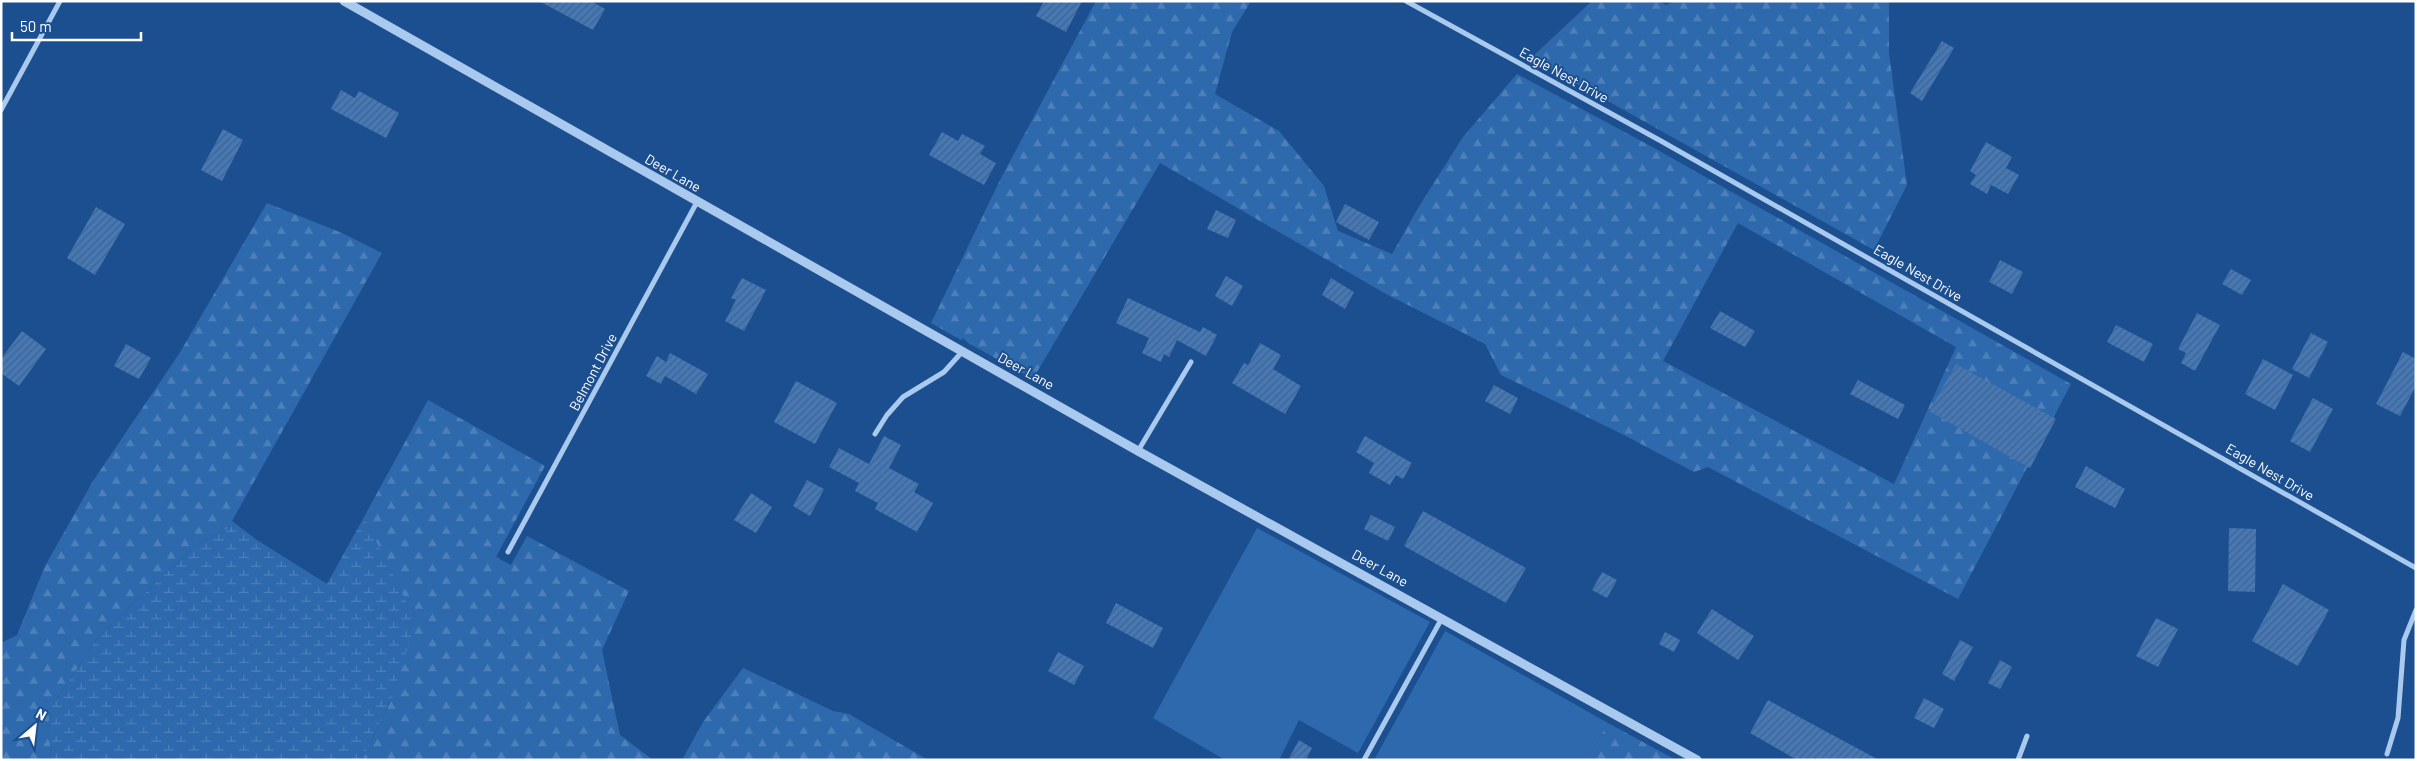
<svg xmlns="http://www.w3.org/2000/svg" width="2417" height="761" font-family="Barlow,sans-serif">
<style>
.green{fill:#2e69ad}
.forest{fill:url(#forest-firs);fill-rule:evenodd}
.wetland{fill:url(#wetland-marsh)}
.building{fill:url(#building-hatch)}
.lines{fill:none;stroke-linecap:round;stroke-linejoin:round}
.minor{stroke:#a9c9ee;stroke-width:5}
.tertiary{stroke:#a9c9ee;stroke-width:9}
.labels{text-anchor:middle;stroke-width:4;stroke-linejoin:round;paint-order:stroke}
.street-label{font-size:14px;fill:#fff;stroke:#1b4f8f}
</style>
<defs>
<pattern id="forest-firs" width="22" height="20" patternUnits="userSpaceOnUse" patternTransform="scale(1.25)"><rect width="22" height="20" fill="#2e69ad"/><path d="M5 1l3.5 6h-7zM16 11l3.5 6h-7z" fill="#4d80b9"/></pattern>
<pattern id="wetland-marsh" width="20" height="14" patternUnits="userSpaceOnUse" patternTransform="scale(1.25)"><rect width="20" height="14" fill="#2e69ad"/><path d="M1 5h8M5 5V1M11 12h8M15 12V8" fill="none" stroke="#4d80b9"/></pattern>
<pattern id="building-hatch" width="6" height="6" patternUnits="userSpaceOnUse" patternTransform="scale(1.25)"><rect width="6" height="6" fill="#4478b7"/><path d="M-1 1l2-2M0 6l6-6M5 7l2-2" fill="none" stroke="#486282"/></pattern>
</defs>
<rect width="100%" height="100%" fill="#1b4f8f"/>
<path class="green" d="M1257,528l173,94 -72,131 -59,-33 -20,40h-54l-72,-42z
M1445,631l163,92 -21,37h-213z"/>
<path class="forest" d="M1096,1h155l-19,31 -17,62 64,37 45,55 14,45 54,23 26,-46 45,-71 54,-63 139,75 415,235 -113,215 -250,-132 -14,5 -72,-38 -121,-59 -16,-31 -99,-50 -226,-131 -127,216 -65,-36 -5,-5 -2,2 -30,-17 70,-145zM1738,223l218,124 -62,137 -231,-123z
M1592,1h65l9,4 9,-4h214v52l18,132 -33,65 -343,-192z
M267,203l75,30 40,20 -150,268 4,3 -41,22 -96,90 -50,74 2,50h-50v-117l16,-8 28,-69 48,-85 86,-127z
M428,400l117,66 -49,91 15,8 16,-29 102,55 -27,59 18,85 33,25h-291l29,-60 -4,-136 -23,-47z
M743,668l90,43 16,3 79,46h-246l21,-38z
M1608,723l68,37h-89z"/>
<path class="wetland" d="M364,517l52,104 -25,79 -29,60h-311l-2,-50 50,-74 96,-90 41,-22 21,16 70,44z"/>
<path class="building" d="M539,1h52l14,8 -12,21z
M1044,1h38l-16,31 -30,-16z
M1942,41l12,7 -32,53 -12,-8z
M341,90l14,8 4,-7 40,22 -13,25 -55,-29z
M223,129l20,11 -21,41 -21,-11z
M942,132l16,9 4,-7 23,12 -5,8 16,9 -12,22 -55,-30z
M1986,142l26,15 -6,11 13,7 -11,19 -17,-9 -4,9 -17,-10 6,-9 -6,-4z
M1345,204l34,18 -10,18 -33,-18z
M96,207l29,17 -30,51 -28,-17z
M1216,210l20,10 -8,18 -21,-9z
M2000,260l23,12 -11,22 -23,-12z
M2231,269l20,11 -9,15 -20,-11z
M1226,276l17,10 -11,20 -17,-10z
M742,278l24,12 -22,41 -19,-10 11,-21 -5,-2z
M1331,278l23,14 -9,17 -23,-14z
M1128,298l72,34 3,-5 14,8 -11,21 -29,-16 -8,17 -5,-3 -3,8 -19,-9 7,-15 -33,-15z
M1720,311l35,20 -10,16 -35,-19z
M2197,313l23,12 -25,46 -14,-8 5,-10 -8,-4z
M2116,325l37,19 -9,18 -37,-20z
M22,331l24,18 -27,37 -18,-13v-14z
M2311,333l17,9 -19,36 -17,-9z
M1260,343l21,12 -8,14 28,17 -16,28 -53,-31 12,-20 4,2z
M126,344l25,14 -12,21 -25,-13z
M2403,352l13,7v27l-16,30 -24,-12z
M670,353l38,21 -12,20 -31,-18 -4,8 -15,-8 11,-20 9,6z
M2263,359l30,16 -18,35 -30,-16z
M1956,364l100,55 -26,49 -101,-57z
M1858,380l47,25 -7,14 -48,-25z
M796,381l41,22 -22,41 -41,-22z
M1494,385l24,13 -8,16 -25,-13z
M2313,398l20,11 -23,43 -20,-11z
M884,436l17,9 -12,23 30,16 -5,8 19,11 -16,29 -42,-23 3,-6 -23,-12 4,-8 -30,-16 10,-19 30,16z
M1365,436l47,27 -9,16 -7,-4 -6,10 -21,-12 5,-10 -18,-11z
M2086,466l39,23 -10,19 -40,-21z
M807,480l17,9 -14,27 -17,-10z
M751,493l21,14 -16,26 -22,-13z
M1423,511l103,57 -20,35 -102,-57z
M1371,515l24,12 -7,14 -24,-12z
M2229,528l27,1 -1,63 -27,-1z
M1602,572l15,8 -10,18 -15,-8z
M2283,584l46,26 -31,56 -46,-25z
M1116,603l47,25 -10,20 -47,-25z
M1712,609l42,27 -16,24 -41,-27z
M2156,618l22,11 -20,38 -22,-11z
M1665,632l15,8 -6,12 -15,-8z
M1960,640l13,7 -19,34 -12,-7z
M1058,652l26,14 -10,19 -26,-14z
M2000,660l12,7 -12,22 -12,-6z
M1924,698l20,11 -10,19 -20,-10z
M1768,700l46,25 65,35h-82l-47,-27z
M1299,740l13,8 -6,12h-18z"/>
<g class="lines">
<path class="minor" d="M1406,1l255,140 755,427
M1,110l59,-109
M875,434l12,-19 16,-18 41,-25 18,-20
M1138,451l53,-89
M508,552l189,-350
M2387,754l11,-36 6,-78 12,-30
M1364,760l78,-142
M2018,760l9,-24"/>
<path class="tertiary" d="M344,1l794,450 559,309"/>
</g>
<g class="labels">
<g class="street-label">
<text transform="translate(1564 75) rotate(29)" y="5">Eagle Nest Drive</text>
<text transform="translate(673 173) rotate(30)" y="5">Deer Lane</text>
<text transform="translate(1918 273) rotate(30)" y="5">Eagle Nest Drive</text>
<text transform="translate(1026 371) rotate(29)" y="5">Deer Lane</text>
<text transform="translate(593 372) rotate(-62)" y="5">Belmont Drive</text>
<text transform="translate(2270 472) rotate(30)" y="5">Eagle Nest Drive</text>
<text transform="translate(1380 568) rotate(29)" y="5">Deer Lane</text>
</g>
</g>
<rect width="2417" height="761" fill="none" stroke="#ffffff" stroke-width="5"/>
<g transform="translate(35 726) rotate(28)" stroke="#1b4f8f" stroke-width="4" paint-order="stroke">
<path d="M0-4L9 19L0 12L-9 19Z" fill="#ffffff"/>
<text y="-8" font-size="14" font-weight="bold" text-anchor="middle" fill="#ffffff">N</text>
</g>
<path d="M12 32v8h129v-8" fill="none" stroke="#ffffff" stroke-width="2.5"/>
<text x="20" y="32" font-size="15" fill="#ffffff" stroke="#1b4f8f" stroke-width="4" paint-order="stroke">50 m</text>
</svg>
